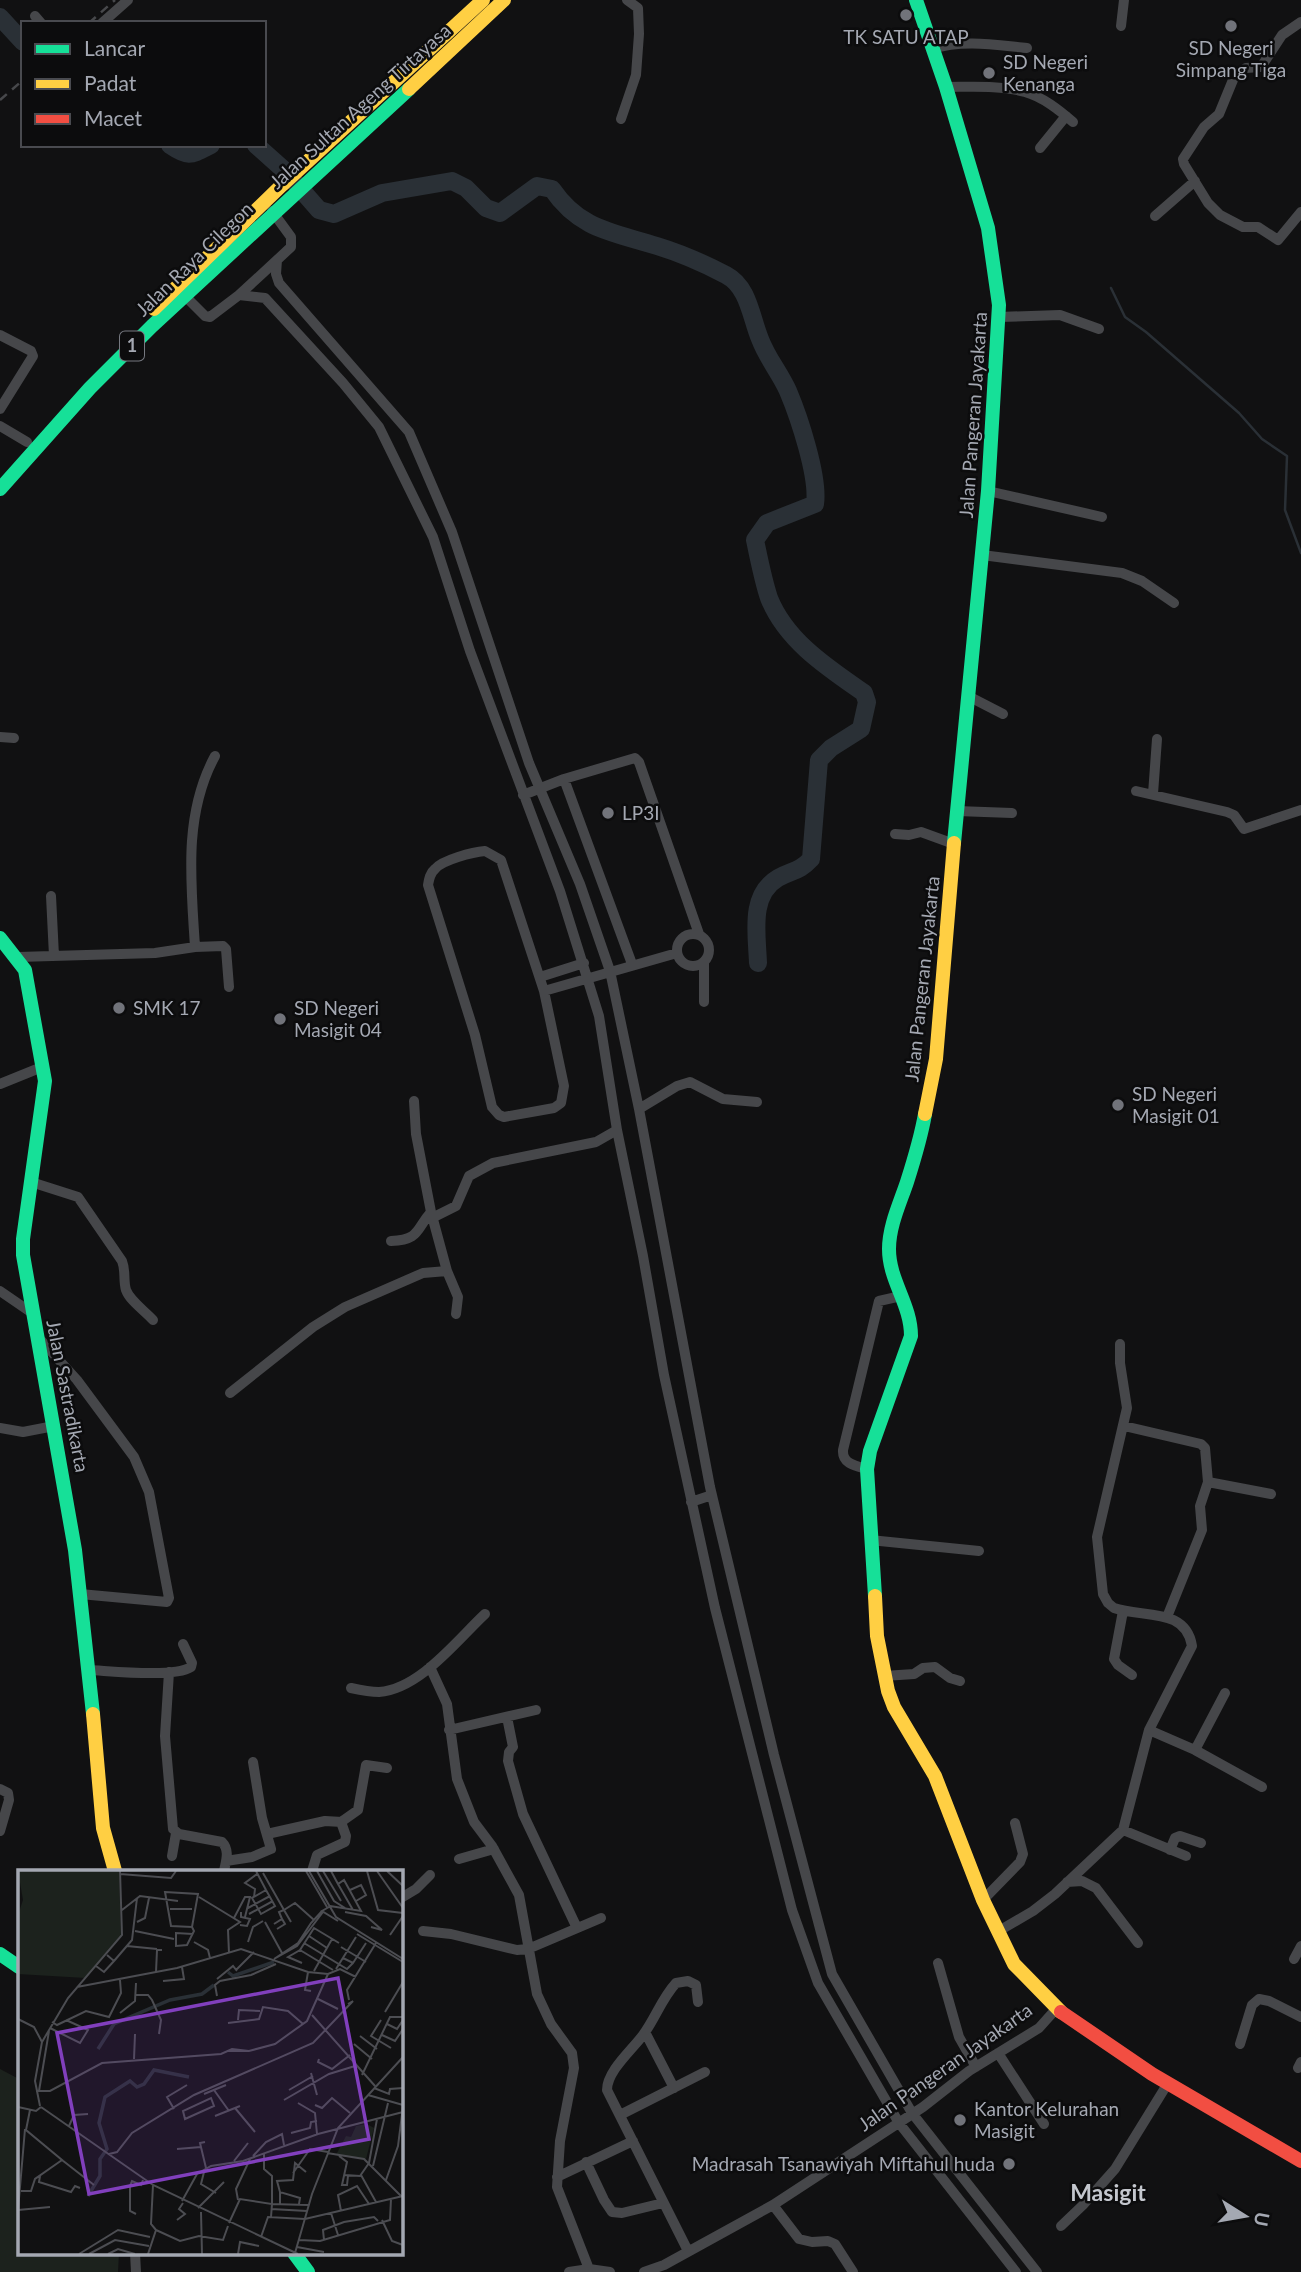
<svg xmlns="http://www.w3.org/2000/svg" width="1301" height="2272" font-family="Lato,sans-serif">
<style>
.green{fill:#1c221d}
.lines{fill:none;stroke-linecap:round;stroke-linejoin:round}
.stream{stroke:#2a3036;stroke-width:2.5}
.river{stroke:#2a3036;stroke-width:18}
.street{stroke:#46474a;stroke-width:10}
.fast{stroke:#16e098;stroke-width:14}
.slow{stroke:#ffcf43;stroke-width:14}
.jam{stroke:#f24e42;stroke-width:14}
.rail{stroke:#47484b;stroke-width:2.5;stroke-dasharray:9 7;stroke-linecap:butt}
.poi-dot{fill:#71737a;stroke:#0c0c0d;stroke-width:2.5}
.labels{text-anchor:middle;stroke-width:5;stroke-linejoin:round;paint-order:stroke}
.shield{fill:#0c0c0d;stroke:#767980;stroke-width:2}
.shield-label{font-size:18px;font-weight:bold;fill:#a4a8b2}
.poi-label{font-size:19px;fill:#a4a8b2;stroke:#0c0c0d;text-anchor:start}
.street-label{font-size:19px;fill:#a4a8b2;stroke:#0c0c0d}
.quarter-label{font-size:23px;font-weight:bold;fill:#c4c7ce;stroke:#0c0c0d}
.inset-river{fill:none;stroke:#2a3036;stroke-width:3.5}
.inset-road{fill:none;stroke:#4c4d52;stroke-width:2}
.view{fill:#813fbd;fill-opacity:0.15;stroke:#813fbd;stroke-width:3.5}
.inset-edge{fill:none;stroke:#a4a8b2;stroke-width:3.5}
</style>
<rect width="100%" height="100%" fill="#111112"/>
<path class="green" d="M0,2069l19,10v174h100l-1,19h-118z"/>
<g class="lines">
<path class="stream" d="M1111,288l14,29 21,15 93,81 23,26 25,17 -2,54 16,43"/>
<path class="river" d="M0,17l23,25
M170,145c19,13 21,10 41,0
M256,145l28,25 35,40 15,4 48,-21 70,-12 14,7 20,20 14,5 37,-27 15,3c28,41 61,43 105,57 23,7 48,18 69,29 23,12 25,43 34,64 7,19 20,34 28,52 11,26 31,86 27,113l-48,19 -12,17c4,19 8,40 14,58 17,43 59,70 95,95l3,9 -6,27 -30,19 -12,12 -8,99c-12,13 -19,11 -33,19 -29,17 -21,56 -20,85"/>
<path class="street" d="M35,16l6,7
M1301,22l-19,13 -19,29 -3,3 -14,1 -11,7 -16,39 -15,13 -21,32 1,5 24,39 12,12 23,12h15l20,13 23,-28
M102,23l26,-23
M1121,26l3,-26
M932,49c31,-10 64,-4 95,-1
M946,87c25,0 55,-2 79,5 18,5 34,18 48,30
M621,119l15,-44 3,-41 -1,-26 -11,-8
M1040,148l26,-32
M272,211l19,26v10l-14,13 -1,14 3,9 130,149 43,100 77,231 51,121 30,87 29,138 71,378 64,268 58,219 80,139 125,159
M1155,216l40,-35
M239,295l38,-35
M185,296l20,20 5,1 29,-22 26,3 78,85 36,44 54,110 37,114 90,240 39,125 18,114 26,126 21,119 51,233 77,302 26,73 81,140 117,149
M999,317l61,-2 39,14
M0,335l31,16 2,5 -33,53
M0,426l27,16
M988,491l114,26
M982,555l140,18 20,8 32,22
M968,696l35,18
M0,737l14,1
M564,779l68,185
M1136,791l91,21 7,3 10,14 57,-19
M1153,794l4,-55
M523,795l41,-16 71,-21 4,4 60,172
M957,811l55,2
M895,834l14,1 12,-3 33,12
M485,851l16,9 43,131 20,95 -3,17 -7,5 -50,9 -5,-2 -7,-8 -17,-72 -47,-150c1,-6 2,-12 7,-16 7,-9 38,-17 50,-18z
M51,896l3,60
M677 950a16 16 0 1 1 32 0a16 16 0 1 1-32 0Z
M195,947c-4,-65 -12,-132 20,-191
M18,957l137,-4 40,-6 28,-1 3,3 3,38
M540,977l44,-14
M544,991l133,-38
M704,1002v-39
M0,1084l42,-17
M414,1101l2,33 15,78 16,59 11,26 -2,17
M639,1109l38,-23 13,-4 33,17 34,3
M31,1182l47,15 44,64c4,10 1,19 4,29 4,11 19,21 27,30
M432,1218l24,-12 13,-30 24,-13 103,-21 21,-12
M391,1241c29,-1 25,-12 40,-29
M0,1291l32,22
M38,1337l39,43 57,77 15,35 20,106 -2,4 -87,-8
M230,1393l83,-66 32,-20 78,-34 24,-2
M1124,1426l77,18 4,4 3,34 -8,24 2,24 -35,87
M0,1428l23,4 31,-6
M867,1469c-11,-3 -25,-5 -24,-19l36,-149 22,-5
M1208,1482l63,12
M691,1502l21,-7
M870,1540l109,11
M1123,1611l-9,48 4,6 14,10
M430,1667l17,37 10,75 17,43 18,24 27,49 18,99 14,30 21,29 2,15 -14,73 -3,46 32,82
M89,1670c22,1 85,8 102,-3l1,-4 -9,-19
M169,1672l-4,64 8,93 6,5 43,8c8,8 4,19 2,29
M884,1676l30,-2 9,-6 12,-1 15,11 10,3
M351,1688c9,2 19,4 28,4 41,-3 78,-52 106,-78
M507,1717l6,30 -4,5 -1,9 15,53 54,114
M449,1730l87,-20
M1149,1730l46,20 67,37
M1195,1750l30,-57
M0,1789l8,4 1,7 -9,31
M1123,1830l63,26
M267,1834l58,-13 17,1
M1170,1850l5,-12 5,-2 21,7
M172,1856l4,-23
M459,1859l35,-10
M226,1861l26,-4 19,-8 -9,-31 -9,-56
M312,1871l5,-16 28,-13 1,-6 -5,-14 17,-12 8,-45 21,3
M1067,1882l15,-1 14,7 42,55
M401,1898l15,-9 14,-14
M983,1900l37,-38 3,-8 -8,-31
M423,1931l28,3 66,16 11,-1 73,-31
M997,1932l36,-21 22,-17 68,-64 26,-100 43,-84c-6,-39 -50,-28 -78,-38l-6,-5 -5,-9 -6,-57 30,-129 -7,-45v-19
M1294,1959l7,-13
M938,1963l21,74 17,30
M645,2032l29,56
M1240,2044l12,-39 7,-6 10,2 32,16
M998,2053l46,71
M1298,2068l3,-6
M620,2115l85,-43
M586,2162l18,38 8,12 10,1 41,-10
M557,2177l76,-36
M773,2205l26,34 13,3 16,-1 7,3 18,28
M1061,2226l22,-21 32,-36 53,-86
M688,2251l-81,-161c0,-19 25,-40 36,-55 12,-16 19,-37 33,-52l12,-2 8,4 2,17
M135,2253l1,19
M569,2272l20,-3 21,3
M644,2272l20,-7 109,-60 150,-98 46,-36 70,-43 17,-19"/>
<path class="fast" d="M916,0l30,87 42,141 11,77 -11,186 -34,352
M0,489l90,-101 62,-62 257,-237
M0,938l25,32 20,111 -22,158v16l52,295 18,164
M875,1596l-8,-127 3,-18 41,-115c0,-32 -22,-55 -22,-87 0,-23 11,-46 18,-67 7,-22 14,-45 18,-68
M0,1954l19,13
M294,2253l14,19"/>
<path class="slow" d="M409,89l95,-89
M154,309l128,-124 201,-185
M925,1114l11,-55 18,-216
M875,1596l2,40 11,55 6,16 41,69 48,124 31,64 47,48
M93,1714l10,114 12,43"/>
<path class="jam" d="M1061,2012l91,62 149,87"/>
<path class="rail" d="M89,23l26,-23
M0,100l23,-20"/>
</g>
<g class="poi-dot">
<circle cx="906" cy="15" r="7"/>
<circle cx="1231" cy="26" r="7"/>
<circle cx="989" cy="73" r="7"/>
<circle cx="608" cy="813" r="7"/>
<circle cx="119" cy="1008" r="7"/>
<circle cx="280" cy="1019" r="7"/>
<circle cx="1118" cy="1105" r="7"/>
<circle cx="960" cy="2120" r="7"/>
<circle cx="1009" cy="2164" r="7"/>
</g>
<g class="labels">
<rect class="shield" x="120" y="331.5" width="24" height="29" rx="5"/>
<g class="shield-label">
<text x="132" y="352">1</text>
</g>
<g class="poi-label">
<text x="906" y="44" text-anchor="middle">TK SATU ATAP</text>
<text x="1231" y="55" text-anchor="middle">SD Negeri<tspan x="1231" dy="22">Simpang Tiga</tspan></text>
<text x="1003" y="69">SD Negeri<tspan x="1003" dy="22">Kenanga</tspan></text>
<text x="622" y="820">LP3I</text>
<text x="133" y="1015">SMK 17</text>
<text x="294" y="1015">SD Negeri<tspan x="294" dy="22">Masigit 04</tspan></text>
<text x="1132" y="1101">SD Negeri<tspan x="1132" dy="22">Masigit 01</tspan></text>
<text x="974" y="2116">Kantor Kelurahan<tspan x="974" dy="22">Masigit</tspan></text>
<text x="995" y="2171" text-anchor="end">Madrasah Tsanawiyah Miftahul huda</text>
</g>
<g class="street-label">
<text transform="translate(360 106) rotate(-42)" y="7">Jalan Sultan Ageng Tirtayasa</text>
<text transform="translate(194 259) rotate(-44)" y="7">Jalan Raya Cilegon</text>
<text transform="translate(973 415) rotate(-86)" y="7">Jalan Pangeran Jayakarta</text>
<text transform="translate(922 979) rotate(-84)" y="7">Jalan Pangeran Jayakarta</text>
<text transform="translate(68 1396) rotate(79)" y="7">Jalan Sastradikarta</text>
<text transform="translate(945 2067) rotate(-35)" y="7">Jalan Pangeran Jayakarta</text>
</g>
<g class="quarter-label">
<text x="1108" y="2201">Masigit</text>
</g>
</g>
<g transform="translate(18 1870)">
<rect width="385" height="385" fill="#111112"/>
<path d="M0,1h101l2,66 -35,41 -68,-4v-59l5,-15zM349,254l7,4 -8,31 -30,-4 10,-19 5,1 5,-11z" fill="#1c221d"/>
<path class="inset-river" d="M210,102l5,4 41,-14M80,179l16,-25 56,-24 32,-6 12,-9M70,326l12,-20v-17l7,-10 -8,-26 6,-26 25,-16 7,6 7,-3 10,-14 35,7"/>
<path class="inset-road" d="M238,1l10,19 9,16 -14,8 -9,-16 14,-8M288,1l21,36M291,1l27,46 67,42M299,1l17,30 11,7M305,1l18,30M349,1l11,39 25,3M359,1l26,37M369,1l16,15M245,3l21,37 -5,2 3,7M102,4l51,4 5,-7M0,7v34M320,14l15,26M332,20l11,-5 5,10 -10,6M147,22l33,2 -6,33 -21,-1zM181,27l41,25 -12,8 1,23M236,27l1,-8 -10,-6 12,-9M312,36l31,5 -17,-31 -6,4 -7,-13M311,37l-7,4 16,10M230,38l22,-12M152,39h22M104,40l18,-14 38,5M304,41l-11,12 -13,20 -24,16 23,-13 26,-34M327,42l21,4 16,14 -11,-3M231,44l24,-13M216,48l11,-21h5l-5,20M119,52l8,-4 4,-20M247,52l17,31M273,52l-7,-12 11,-7 19,17M256,54l8,-5 3,5 -8,5M222,55l7,1 3,-7 -9,-2v-5M174,57l2,4 -7,14 -11,1v-13l17,1M117,61l39,8M339,64l46,28M372,65l13,-19M291,66l18,12M176,72l14,8 2,8M230,72l5,-15 10,-6M286,73l43,26 6,-6M109,76l30,3M323,77l25,15M282,80l33,20M325,88l10,5 13,-20M96,91l18,-21 5,-42M284,93l-14,-6 12,-7 14,-22 25,15M78,96l8,6 10,-11 -7,-6M318,99l20,-32M218,100l18,-18M296,101l18,-32M138,102l1,-22h5M290,102l-3,18 6,1M199,109l16,-13 4,5M145,111l21,-2 -2,-12M59,117l100,-19 64,-19 67,23 20,2 12,-5 16,8M117,125h13l4,5 9,20 -2,14M199,126l-2,-11 5,-4 31,-6 25,-11M300,129l20,10M331,130l-2,-10 29,-47M367,142l18,-30M102,143l15,-12 1,-18M294,145l63,71M0,149l16,8 8,15 -7,39 5,25M220,150l1,-10 21,1M363,150l-10,16 20,12M34,152l5,3 29,-14 23,6 12,-24 -1,-13M210,153l31,-4 4,-12 25,4 15,13M369,154l10,5 6,-9M32,158l30,15 8,-13 -22,-10M364,165l13,6 8,-12M342,166l17,13M24,172l26,-44 54,-63 -2,-64M336,174l18,15M209,181h22M116,189l1,-25M301,189l-1,3 14,7 18,-14M293,203l6,22M344,205l28,-58h13M356,218l15,6 1,-5 13,-1M196,220l15,21M271,220l24,-14M18,221h14l52,-28 119,-9 11,-5 17,2 26,-7 32,-23 21,-47M21,221l10,-60M186,224l22,-9M350,225l35,10M193,228l3,8 -29,13 -2,-8zM266,230l45,-26 26,-8M280,233l17,10 2,21M297,235l7,3 10,-10 18,15M0,237l18,4 5,-4M23,237l112,78 145,69M217,238l20,24M156,239l-7,-12 20,-12M197,246l25,-10M51,256l5,-11 14,-1M273,263l19,-5 1,-6 6,-1M187,272l-5,1 6,25M159,279l24,-2M246,283v16l8,7v28l36,1M309,283l37,6 38,38M91,284l8,-2 15,-19 62,-38 119,-52 40,-42 -5,3M235,286l13,-14 16,-8 2,11M321,286l8,6 -5,23h5l1,-9M44,290l32,25M216,291l14,-18M351,293l8,-44M355,296l15,-63M186,302l-3,12 15,9M275,303l17,-24 18,3M327,305l15,1 9,-13M343,305l15,27M22,306l-1,6 32,10 4,-6 5,2M368,310l12,-34 5,-40M135,315l-2,39 5,6M3,321h10l4,-12 27,-19 -36,-30 4,-20M262,322l-3,-11 16,-1 2,-17 11,9M220,330l-2,-11 14,-30M164,331l15,-27 14,-8 32,-5 75,-27 85,-22M262,334v-12l20,6 -1,6M180,338l26,-26M253,339l36,2M0,340l7,-81M0,340l32,-3M323,341l-3,-16 19,-9 12,18M183,342l1,42M313,343l7,22M118,344l-6,-3v-25l2,-5 9,4 2,-5M159,350l8,-6 -6,-5 4,-6M364,350l10,21 11,4M211,353l11,-24 32,5 -1,13M138,360l24,11 19,-5 24,4 5,-14M243,367l7,-20 37,2 98,-23M281,370l21,1 70,-21 1,-21M306,370l-1,-10 21,-8 30,-5 4,4M279,377l27,5M277,383l17,-59 26,-66 65,-71M61,384l39,-24 32,7M71,384l26,-14 34,6M90,384l10,-5 17,5M130,384l8,-24M220,384l2,-12 19,4"/>
<path class="view" d="M320,108l31,161 -280,55 -32,-161z"/>
<rect width="385" height="385" class="inset-edge"/>
</g>
<rect x="21" y="21" width="245" height="126" fill="#0c0c0d" stroke="#494a4f" stroke-width="2"/>
<rect x="35" y="44" width="35" height="10" fill="#16e098" stroke="#494a4f" stroke-width="2"/>
<text x="84" y="56" font-size="21" fill="#a4a8b2">Lancar</text>
<rect x="35" y="79" width="35" height="10" fill="#ffcf43" stroke="#494a4f" stroke-width="2"/>
<text x="84" y="91" font-size="21" fill="#a4a8b2">Padat</text>
<rect x="35" y="114" width="35" height="10" fill="#f24e42" stroke="#494a4f" stroke-width="2"/>
<text x="84" y="126" font-size="21" fill="#a4a8b2">Macet</text>
<g transform="translate(1245 2216) rotate(101)" stroke="#0c0c0d" stroke-width="5" paint-order="stroke">
<path d="M0-5L12 26L0 18L-12 26Z" fill="#a4a8b2"/>
<text y="-10" font-size="19" font-weight="bold" text-anchor="middle" fill="#a4a8b2">U</text>
</g>
</svg>
